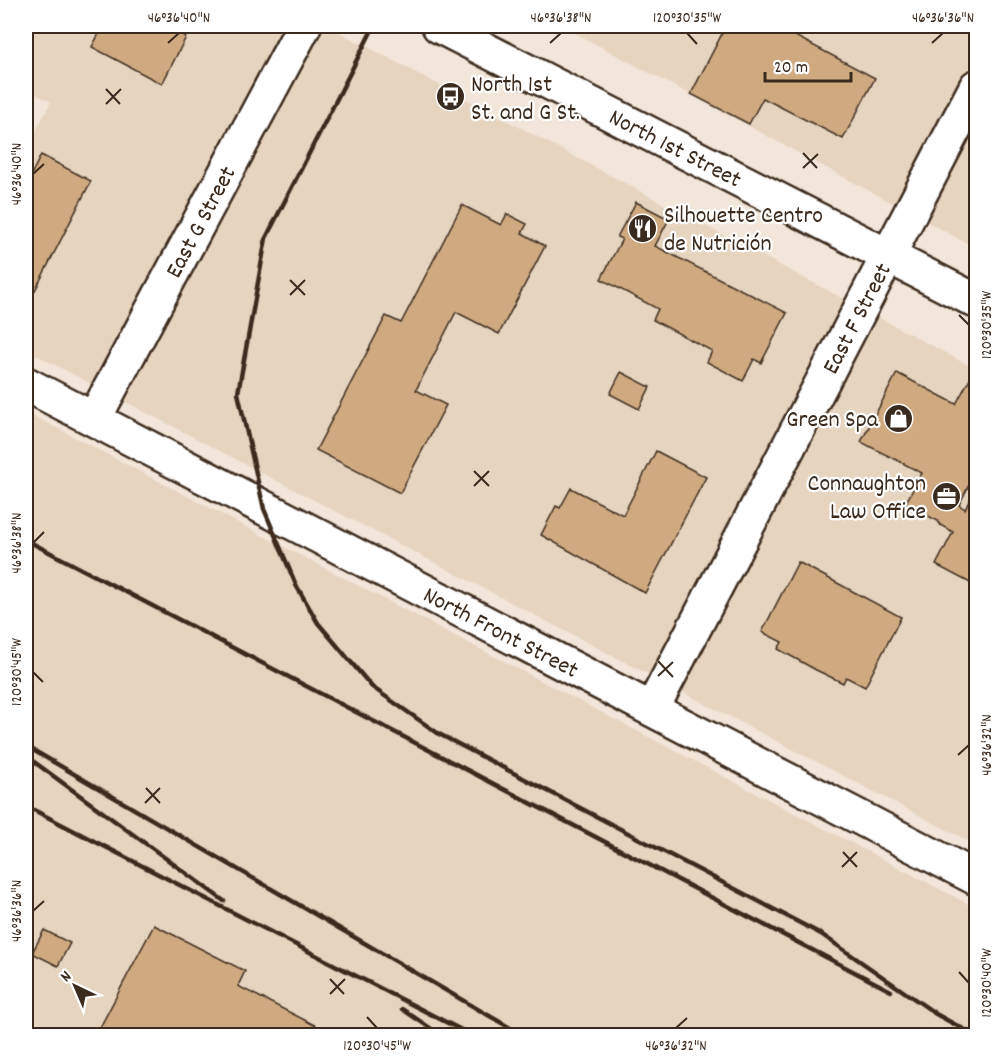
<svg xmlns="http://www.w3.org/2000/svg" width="1002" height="1061" font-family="Dekko,sans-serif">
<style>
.built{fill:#e7d4bf}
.building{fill:#cfaa81;stroke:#3b2a1e;stroke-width:1.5}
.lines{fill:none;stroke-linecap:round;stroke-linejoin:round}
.street-casing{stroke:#3b2a1e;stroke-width:38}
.secondary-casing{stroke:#3b2a1e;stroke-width:38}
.street{stroke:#fff;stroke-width:33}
.secondary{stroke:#fff;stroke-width:33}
.rail{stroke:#3b2a1e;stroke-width:4.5}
.ticks{fill:none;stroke:#3b2a1e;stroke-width:2}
.labels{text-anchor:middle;stroke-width:4.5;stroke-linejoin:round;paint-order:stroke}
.poi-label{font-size:24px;fill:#3b2a1e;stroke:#fff;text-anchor:start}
.street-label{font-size:24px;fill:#3b2a1e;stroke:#fff}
.neatline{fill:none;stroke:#3b2a1e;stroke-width:2}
.ticks-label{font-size:15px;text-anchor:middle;fill:#3b2a1e}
</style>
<rect width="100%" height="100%" fill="#f1e6d9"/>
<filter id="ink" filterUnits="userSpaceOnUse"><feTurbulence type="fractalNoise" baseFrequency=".0167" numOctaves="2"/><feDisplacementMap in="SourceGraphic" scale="12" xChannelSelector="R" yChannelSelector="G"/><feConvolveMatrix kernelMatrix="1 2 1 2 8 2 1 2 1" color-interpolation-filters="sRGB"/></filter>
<g filter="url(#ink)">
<path class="built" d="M26,26h302l648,343v476l-950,-495v-200l25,-48 -25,-13z
M562,26h396l18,9v213z
M26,412l950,496v127h-950z"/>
<path class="building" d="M103,26h61l22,11 -24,47 -70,-37z
M726,26h74l-5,10 80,42 -32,61 -80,-41 -14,26 -58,-30z
M41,155l50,26 -65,127v-123z
M636,202l33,17 -14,27 132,67 -26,50 -7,-4 -11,22 -36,-19 5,-11 -59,-31 5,-11 -57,-30 21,-40 -5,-2z
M462,205l39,20 6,-11 20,10 -5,9 23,13 -46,88 -43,-22 -40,78 30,15 -46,88 -84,-43 70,-134 15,7z
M976,367v104l-17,34 6,4 11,-22v99l-40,-21 17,-33 -13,-7 -2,-4 -33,-17 17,-31 -61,-31 36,-69 59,31z
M621,372l29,15 -11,22 -29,-15z
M656,451l50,26 -61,116 -104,-58 15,-29 4,2 11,-20 52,27z
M798,562l103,55 -36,70 -19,-10 -3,6 -27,-13 -38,-21 4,-7 -20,-10z
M154,925l91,46 -7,15 96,49h-238z
M44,930l26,13 -12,23 -26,-13z"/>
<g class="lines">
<defs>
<g id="street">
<path id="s1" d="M26,384l950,494"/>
<path id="s2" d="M94,419l210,-393"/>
<path id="s3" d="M652,709l324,-622"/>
</g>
<g id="secondary">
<path id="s4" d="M439,26l537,275"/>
</g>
</defs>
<use href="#street" class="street-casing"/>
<use href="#secondary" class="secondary-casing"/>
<use href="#street" class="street"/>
<use href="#secondary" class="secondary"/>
<path class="rail" d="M374,26l-108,212 -28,155 26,116 32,76 22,38 54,64 67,47 382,200 118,82
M26,540l865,451
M26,746l498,290
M26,756l198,145
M26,806l447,230
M402,1009l40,27
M934,1013l42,23"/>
</g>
</g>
<path class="ticks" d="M687,33l10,11M168,43l11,-10M550,43l11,-10M932,43l11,-10M106,89l14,15M106,104l15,-15M803,153l14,15M803,168l15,-14M33,174l11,-10M290,280l15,15M290,295l15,-15M959,315l10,10M474,471l15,15M474,486l15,-15M33,543l11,-11M658,661l15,16M33,672l10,10M658,676l15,-14M958,755l11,-10M146,788l14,15M145,803l15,-15M843,852l14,15M842,867l15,-15M33,911l11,-10M959,972l10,11M330,979l14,15M330,994l15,-15M367,1017l10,11M676,1028l11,-10"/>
<defs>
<symbol id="bus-disc" viewBox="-11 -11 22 22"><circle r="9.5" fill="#3b2a1e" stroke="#fff"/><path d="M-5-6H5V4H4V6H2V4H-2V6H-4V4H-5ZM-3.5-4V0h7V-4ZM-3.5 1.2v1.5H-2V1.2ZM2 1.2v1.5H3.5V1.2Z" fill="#fff"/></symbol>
<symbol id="restaurant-disc" viewBox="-11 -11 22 22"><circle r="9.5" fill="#3b2a1e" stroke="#fff"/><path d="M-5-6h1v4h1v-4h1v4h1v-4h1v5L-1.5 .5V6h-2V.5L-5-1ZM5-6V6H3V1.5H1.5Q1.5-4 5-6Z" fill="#fff"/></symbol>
<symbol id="shop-disc" viewBox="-11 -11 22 22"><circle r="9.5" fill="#3b2a1e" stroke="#fff"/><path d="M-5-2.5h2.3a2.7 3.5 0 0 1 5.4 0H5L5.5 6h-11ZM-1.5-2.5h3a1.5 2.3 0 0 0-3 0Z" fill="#fff"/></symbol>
<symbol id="office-disc" viewBox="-11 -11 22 22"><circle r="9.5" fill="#3b2a1e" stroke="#fff"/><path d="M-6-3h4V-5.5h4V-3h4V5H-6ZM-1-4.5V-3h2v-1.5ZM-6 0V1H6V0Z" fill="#fff"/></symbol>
</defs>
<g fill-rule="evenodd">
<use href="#bus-disc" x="434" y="80" width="33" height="33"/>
<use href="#restaurant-disc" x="626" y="212" width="33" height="33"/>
<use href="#shop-disc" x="882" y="402" width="33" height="33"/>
<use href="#office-disc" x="930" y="480" width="33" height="33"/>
</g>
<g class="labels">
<g class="poi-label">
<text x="471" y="91">North 1st<tspan x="471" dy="28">St. and G St.</tspan></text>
<text x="664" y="222">Silhouette Centro<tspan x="664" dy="28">de Nutrición</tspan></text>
<text x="878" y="426" text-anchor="end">Green Spa</text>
<text x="926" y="490" text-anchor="end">Connaughton<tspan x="926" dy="28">Law Office</tspan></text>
</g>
<g class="street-label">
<text dy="8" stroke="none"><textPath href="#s4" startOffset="266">North 1st Street</textPath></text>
<text dy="8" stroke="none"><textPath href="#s2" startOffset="224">East G Street</textPath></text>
<text dy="8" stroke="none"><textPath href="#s3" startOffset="441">East F Street</textPath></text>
<text dy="8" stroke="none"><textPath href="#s1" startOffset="536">North Front Street</textPath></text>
</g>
</g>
<rect width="1002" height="1061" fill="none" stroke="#fff" stroke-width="66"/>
<g transform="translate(75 986) rotate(316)" stroke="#ffffff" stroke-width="4.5" paint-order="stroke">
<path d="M0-4.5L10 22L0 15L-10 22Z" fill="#3b2a1e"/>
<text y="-9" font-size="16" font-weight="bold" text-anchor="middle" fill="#3b2a1e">N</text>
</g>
<path d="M765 72v9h86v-9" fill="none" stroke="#3b2a1e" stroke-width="3"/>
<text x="774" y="72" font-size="18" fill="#3b2a1e" stroke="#ffffff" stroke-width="4.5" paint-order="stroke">20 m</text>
<rect x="33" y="33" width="936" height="995" class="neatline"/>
<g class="ticks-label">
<text x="179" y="22">46°36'40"N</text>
<text x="561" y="22">46°36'38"N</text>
<text x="687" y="22">120°30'35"W</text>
<text x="943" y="22">46°36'36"N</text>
<text transform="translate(16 174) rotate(-90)" y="5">46°36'40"N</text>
<text transform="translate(986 325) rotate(-90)" y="5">120°30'35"W</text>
<text transform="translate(16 543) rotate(-90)" y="5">46°36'38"N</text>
<text transform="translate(16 672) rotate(-90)" y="5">120°30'45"W</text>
<text transform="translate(986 745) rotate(-90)" y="5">46°36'32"N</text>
<text transform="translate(16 911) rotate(-90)" y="5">46°36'36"N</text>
<text transform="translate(986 983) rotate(-90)" y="5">120°30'40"W</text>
<text x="377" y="1050">120°30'45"W</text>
<text x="676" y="1050">46°36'32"N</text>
</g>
</svg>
